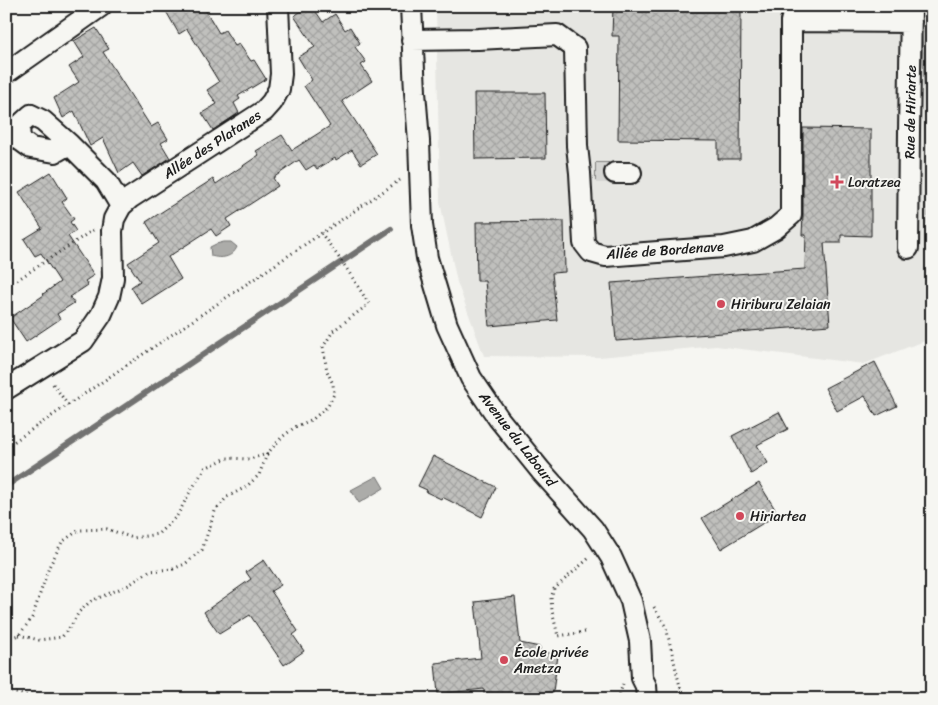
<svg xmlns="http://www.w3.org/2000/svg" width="938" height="705" font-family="Sriracha,sans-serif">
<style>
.built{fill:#e6e6e2}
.grass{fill:url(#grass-dots);stroke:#797977}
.forest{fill:url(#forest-crowns);stroke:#797977}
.water{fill:#acaca9;stroke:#727271}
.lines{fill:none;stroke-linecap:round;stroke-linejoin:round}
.stream{stroke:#727271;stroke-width:6}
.building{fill:url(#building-cross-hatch);stroke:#1c1c1c}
.minor-tunnel{stroke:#d5d5d2;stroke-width:20;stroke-dasharray:20 10;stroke-linecap:butt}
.minor-casing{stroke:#1c1c1c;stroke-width:24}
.path{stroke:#1c1c1c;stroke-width:3;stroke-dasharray:1 4;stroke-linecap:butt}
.minor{stroke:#f6f6f2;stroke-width:20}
.poi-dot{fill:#d1495b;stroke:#f6f6f2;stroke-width:2}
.labels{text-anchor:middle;stroke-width:4;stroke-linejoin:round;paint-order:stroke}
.street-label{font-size:14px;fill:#1c1c1c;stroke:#f6f6f2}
.poi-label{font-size:14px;fill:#1c1c1c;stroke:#f6f6f2;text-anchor:start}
</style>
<defs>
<pattern id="grass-dots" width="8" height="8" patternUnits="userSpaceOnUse" patternTransform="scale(1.25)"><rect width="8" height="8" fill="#d6d6d2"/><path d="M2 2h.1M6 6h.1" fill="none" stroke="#b7b7b4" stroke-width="1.8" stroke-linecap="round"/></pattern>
<pattern id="forest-crowns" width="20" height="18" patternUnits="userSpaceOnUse" patternTransform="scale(1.25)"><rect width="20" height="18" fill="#d6d6d2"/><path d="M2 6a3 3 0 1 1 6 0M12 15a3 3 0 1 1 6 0" fill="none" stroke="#b7b7b4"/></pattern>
<pattern id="building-cross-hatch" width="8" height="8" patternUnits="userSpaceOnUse" patternTransform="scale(1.25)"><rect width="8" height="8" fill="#c0c0bd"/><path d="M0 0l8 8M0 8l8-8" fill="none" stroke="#a4a4a2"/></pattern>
</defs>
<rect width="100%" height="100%" fill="#f6f6f2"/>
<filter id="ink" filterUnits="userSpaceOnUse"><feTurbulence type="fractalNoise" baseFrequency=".02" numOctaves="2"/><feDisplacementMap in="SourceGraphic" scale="10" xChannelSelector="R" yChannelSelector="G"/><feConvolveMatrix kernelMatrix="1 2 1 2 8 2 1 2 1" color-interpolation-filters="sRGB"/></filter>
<g filter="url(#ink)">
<path class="built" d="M436,6h483l3,32 6,129 -1,32 4,140 -20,7 -47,18 -148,-18 -116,11 -116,-1 -27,-74 -17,-80z"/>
<path class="grass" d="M919,6h13v160l-4,1 -6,-129z"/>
<path class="forest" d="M932,166v173h-1l-4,-140 1,-32z"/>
<path class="water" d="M224,242h7l6,5c-5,11 -16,12 -26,9l-1,-9 6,-3z
M377,476l7,12 -25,15 -8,-13z"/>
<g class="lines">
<path class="stream" d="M6,486l385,-257"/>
</g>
<path class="building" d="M163,6h40l16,27 6,-3 10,16 4,-2 12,17 3,-1 12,19 -28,17 2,3 -6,4 5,10 -26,17 -11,-17 15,-9 -10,-14 12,-8 -11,-18h1l-22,-35 -8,5z
M309,6h3l11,16 12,-8 10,16 5,-3 10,16 -5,4 11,15 -5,3 11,16 -30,20 35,53 -16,10 -9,-14 -16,10 -1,-2 -18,11 -3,-4 -8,5 -7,-10 -26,18 5,8 -51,33 4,7 -15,10 -5,-7 -43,28 13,22 -39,25 -11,-17 9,-6 -12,-18 31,-20 -13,-21 67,-43 3,5 43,-29 -3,-4 26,-16 10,15 38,-24 -26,-40 8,-6 -14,-23 17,-10 -21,-31z
M613,6h128l-1,153h-22v-18l-100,-1 1,-104h-7z
M96,28l13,21 -6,3 48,75 7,-4 10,16 -7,4 9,15 -28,18 -9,-13 -14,10 -16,-35 -13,8 -16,-35 -11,7 -9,-20 25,-16 -10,-15 15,-10 -10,-16z
M474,93h71l1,65 -71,1z
M803,128l68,1v107l-30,-1v8h-17l6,82 -214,16 -5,-58 194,-14 1,-34h-4l1,-20z
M596,163h13l-4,5 -2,5 2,5 3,4h-12z
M51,172l16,26 -5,4 12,17 -4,3 6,9 -8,5 26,39 -9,6 3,4 -18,12 4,6 -17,11 3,5 -34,23 -16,-24 34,-23 -1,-1 17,-12 -19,-29 -6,3 -11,-17 18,-11 -23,-36z
M564,221l1,51 -13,1 5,47 -68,6 -4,-45h-8l-1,-59z
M875,362l22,44 -21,10 -11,-20 -28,15 -12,-23z
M779,412l9,17 -31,16 11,18 -17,11 -19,-38z
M433,456l63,31 -14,30 -40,-20 -1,2 -15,-7 1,-2 -9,-4z
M759,483l19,31 -57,35 -19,-31z
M264,560l17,25 -10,6 27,40 -5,4 11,16 -20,14 -34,-50 -31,19 -15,-22 47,-33 -5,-7z
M515,597l5,46 20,4v4l18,4 -6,44h-68v-10l-46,5 -3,-31 46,-5 -6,-56z"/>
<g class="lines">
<path class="minor-tunnel" d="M596,173h19"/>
<defs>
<path id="minor" d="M411,6l4,86 4,49 3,84 5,33 20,67 24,53 28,41 42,52 52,58 18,28 20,44 9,40 2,37 4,8 1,13
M412,40l66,-1 79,-4 18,13 2,98 3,27 4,70 7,9 14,4 119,-9 29,-6 23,-13 15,-13v-194l120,1
M6,73l95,-67
M69,144l-14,8 -24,-4 -11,-8 -1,-14 12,-11 12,6 26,23 37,37 15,25
M615,173h16
M908,248l1,-117 2,-125
M6,389l77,-48 18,-26 8,-18 4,-19 -1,-47 2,-12 7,-13 9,-8 134,-87 8,-9 7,-13 2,-15 -3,-68"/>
</defs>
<use href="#minor" class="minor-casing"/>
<path class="path" d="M17,280l76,-50
M53,384l15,21
M6,447l394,-267
M654,607l12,20 15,64v8
M585,632l-27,4 -6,-25 -1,-13 3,-9 35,-31
M19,635l20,5 23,-3 10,-13 7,-12 12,-11 38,-16 20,-14 24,-2 12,-5 17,-14 13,-39 12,-14 19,-10 13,-12 8,-21
M6,637l3,1 10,-3 13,-17 17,-51 13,-25 17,-12 28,-1 26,9 25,-4 19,-18 13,-24 15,-24 22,-10 23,1 17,-5 14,-16 14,-11 18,-8 15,-13 6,-12 -1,-10 -6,-13 -4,-24 10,-16 36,-27 -24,-38 -24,-33
M6,691l37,8
M618,699l5,-15"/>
<use href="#minor" class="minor"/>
</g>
</g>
<g class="poi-dot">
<path d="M834.5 174.5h5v5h5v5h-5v5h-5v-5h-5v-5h5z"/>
<circle cx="721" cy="304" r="5"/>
<circle cx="740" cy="516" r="5"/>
<circle cx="504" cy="660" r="5"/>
</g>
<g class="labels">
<g class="street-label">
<text transform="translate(910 112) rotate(-89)" y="5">Rue de Hiriarte</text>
<text transform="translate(212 144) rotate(-33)" y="5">Allée des Platanes</text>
<text transform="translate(665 250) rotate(-4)" y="5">Allée de Bordenave</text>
<text transform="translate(518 439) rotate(52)" y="5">Avenue du Labourd</text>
</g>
<g class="poi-label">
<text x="848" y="187">Loratzea</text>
<text x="731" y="309">Hiriburu Zelaian</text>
<text x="750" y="521">Hiriartea</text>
<text x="514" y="657">École privée<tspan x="514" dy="16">Ametza</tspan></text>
</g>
</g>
<rect width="938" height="705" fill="none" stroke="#f6f6f2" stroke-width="25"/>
<rect x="12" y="12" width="913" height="680" fill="none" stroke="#1c1c1c" stroke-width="2" filter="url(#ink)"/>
</svg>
